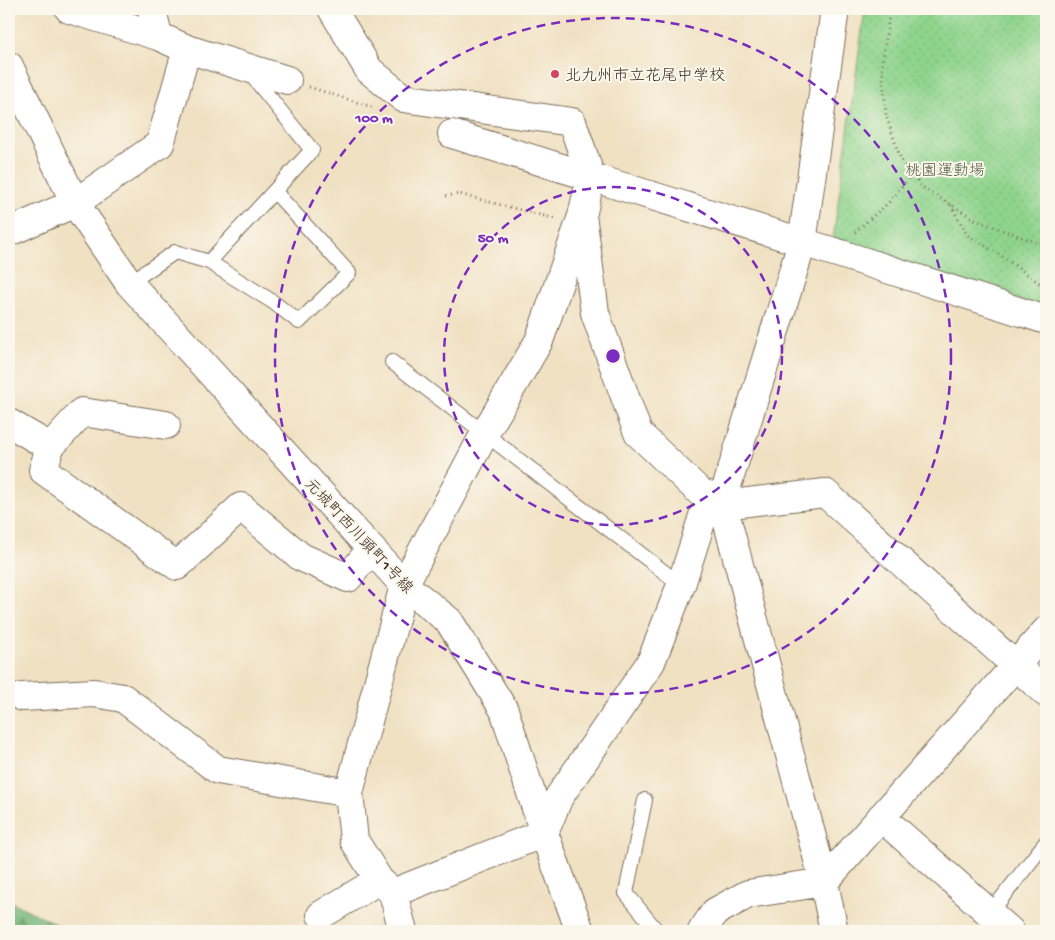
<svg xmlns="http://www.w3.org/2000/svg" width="1055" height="940" font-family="'Gochi Hand','Klee One',sans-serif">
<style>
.forest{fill:url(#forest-firs);stroke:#57704b}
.park{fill:url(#park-dots);stroke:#657f56}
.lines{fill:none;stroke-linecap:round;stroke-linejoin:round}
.lane-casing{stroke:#7a6a58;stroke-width:16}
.street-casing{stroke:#7a6a58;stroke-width:30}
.path{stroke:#7a6a58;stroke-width:3;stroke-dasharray:1 4;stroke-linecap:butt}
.lane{stroke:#fff;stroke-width:14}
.street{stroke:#fff;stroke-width:28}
.ring{fill:none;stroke:#7b2cbf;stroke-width:2.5;stroke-dasharray:9 6}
.poi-dot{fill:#d1495b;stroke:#fbf7ec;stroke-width:2}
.labels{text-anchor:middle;stroke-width:4;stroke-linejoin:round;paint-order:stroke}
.poi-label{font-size:16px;fill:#3b2a1e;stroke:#fbf7ec;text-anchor:start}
.park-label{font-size:16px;fill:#545d3f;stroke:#fbf7ec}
.street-label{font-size:16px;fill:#3b2a1e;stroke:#fbf7ec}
.centre{fill:#7b2cbf;stroke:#fbf7ec;stroke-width:2.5}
.ring-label{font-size:15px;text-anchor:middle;font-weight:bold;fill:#7b2cbf;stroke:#fbf7ec;stroke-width:4;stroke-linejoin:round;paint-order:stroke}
</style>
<defs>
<pattern id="forest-firs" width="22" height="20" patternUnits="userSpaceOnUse" patternTransform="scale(1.25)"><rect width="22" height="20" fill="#73b678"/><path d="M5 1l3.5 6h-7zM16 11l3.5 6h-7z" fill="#609462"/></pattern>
<pattern id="park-dots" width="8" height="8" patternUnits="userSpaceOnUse" patternTransform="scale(1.25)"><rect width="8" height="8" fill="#8fd48d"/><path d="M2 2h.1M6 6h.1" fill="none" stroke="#7cb679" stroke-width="1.8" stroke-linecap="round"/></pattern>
</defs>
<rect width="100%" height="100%" fill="#fbf7ec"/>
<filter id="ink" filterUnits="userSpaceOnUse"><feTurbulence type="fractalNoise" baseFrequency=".02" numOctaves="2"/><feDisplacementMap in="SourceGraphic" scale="10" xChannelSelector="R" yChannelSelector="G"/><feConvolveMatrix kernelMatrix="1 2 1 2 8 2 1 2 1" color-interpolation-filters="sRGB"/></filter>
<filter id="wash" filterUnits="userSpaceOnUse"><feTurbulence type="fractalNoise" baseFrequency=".0096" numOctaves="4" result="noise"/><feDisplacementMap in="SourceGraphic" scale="20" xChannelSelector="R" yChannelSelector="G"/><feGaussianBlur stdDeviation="1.12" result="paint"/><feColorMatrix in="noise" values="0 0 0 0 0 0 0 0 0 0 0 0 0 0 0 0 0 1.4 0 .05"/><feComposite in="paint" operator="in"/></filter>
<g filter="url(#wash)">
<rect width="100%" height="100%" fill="#f0e1c3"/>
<path class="forest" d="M9,901l62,30h-62z"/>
<path class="park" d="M865,9h181v300l-213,-70z"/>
</g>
<g filter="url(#ink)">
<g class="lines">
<defs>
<path id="lane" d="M209,262l64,40 26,20 50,-49 -74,-81
M129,283l46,-31 34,10 103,-112 -63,-78
M392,362l289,223
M645,800l-19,93 31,38
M990,913l56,-71"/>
<path id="street" d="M69,9l89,27 29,13 100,31
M152,9l6,27
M332,9l37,61 34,28 169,24 19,55 253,78 202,65
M9,66l66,137 54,80 275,302 45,36 55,89 40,123 36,98
M583,222l12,91 43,120 63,60 22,6
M9,232l66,-29 85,-59 27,-95
M9,423l41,24 -7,23 134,96 64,-59 60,50 47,21 23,-29
M50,447l32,-35 84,13
M22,697l72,-4 29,5 95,72 131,23
M881,817l129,114
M393,893l151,-60 15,-36 92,-135 30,-77 22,-69 20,-11 102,-12 221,200
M321,915l58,-35
M403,931l-10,-38 -14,-13 -25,-40 -5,-47 55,-208 81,-152 54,-92 43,-125 9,-39 -139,-43
M702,931l13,-19 33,-18 76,-12 222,-251
M834,931l-10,-49 -101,-377v-6l79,-256 33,-234"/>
</defs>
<use href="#lane" class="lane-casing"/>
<use href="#street" class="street-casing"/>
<path class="path" d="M890,9l-8,56 4,50 15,45 21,27 56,34 68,25
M309,87l66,21
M446,196l13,-2 97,25
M951,205l16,30 35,21 44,32
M855,232l33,-29 24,-29"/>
<use href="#lane" class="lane"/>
<use href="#street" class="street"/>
</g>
</g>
<g class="ring">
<circle cx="613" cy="356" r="169"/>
<circle cx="613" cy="356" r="338"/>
</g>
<circle class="poi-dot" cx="555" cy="74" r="5"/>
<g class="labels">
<g class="poi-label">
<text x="565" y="80">北九州市立花尾中学校</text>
</g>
<g class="park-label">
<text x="945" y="175">桃園運動場</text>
</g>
<g class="street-label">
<text transform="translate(360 535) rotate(47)" y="6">元城町西川頭町1号線</text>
</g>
</g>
<circle cx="613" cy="356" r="8" class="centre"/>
<g class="ring-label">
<text x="374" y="122">100 m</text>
<text x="493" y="242">50 m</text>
</g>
<rect width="1055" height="940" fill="none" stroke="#fbf7ec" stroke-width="30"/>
</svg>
